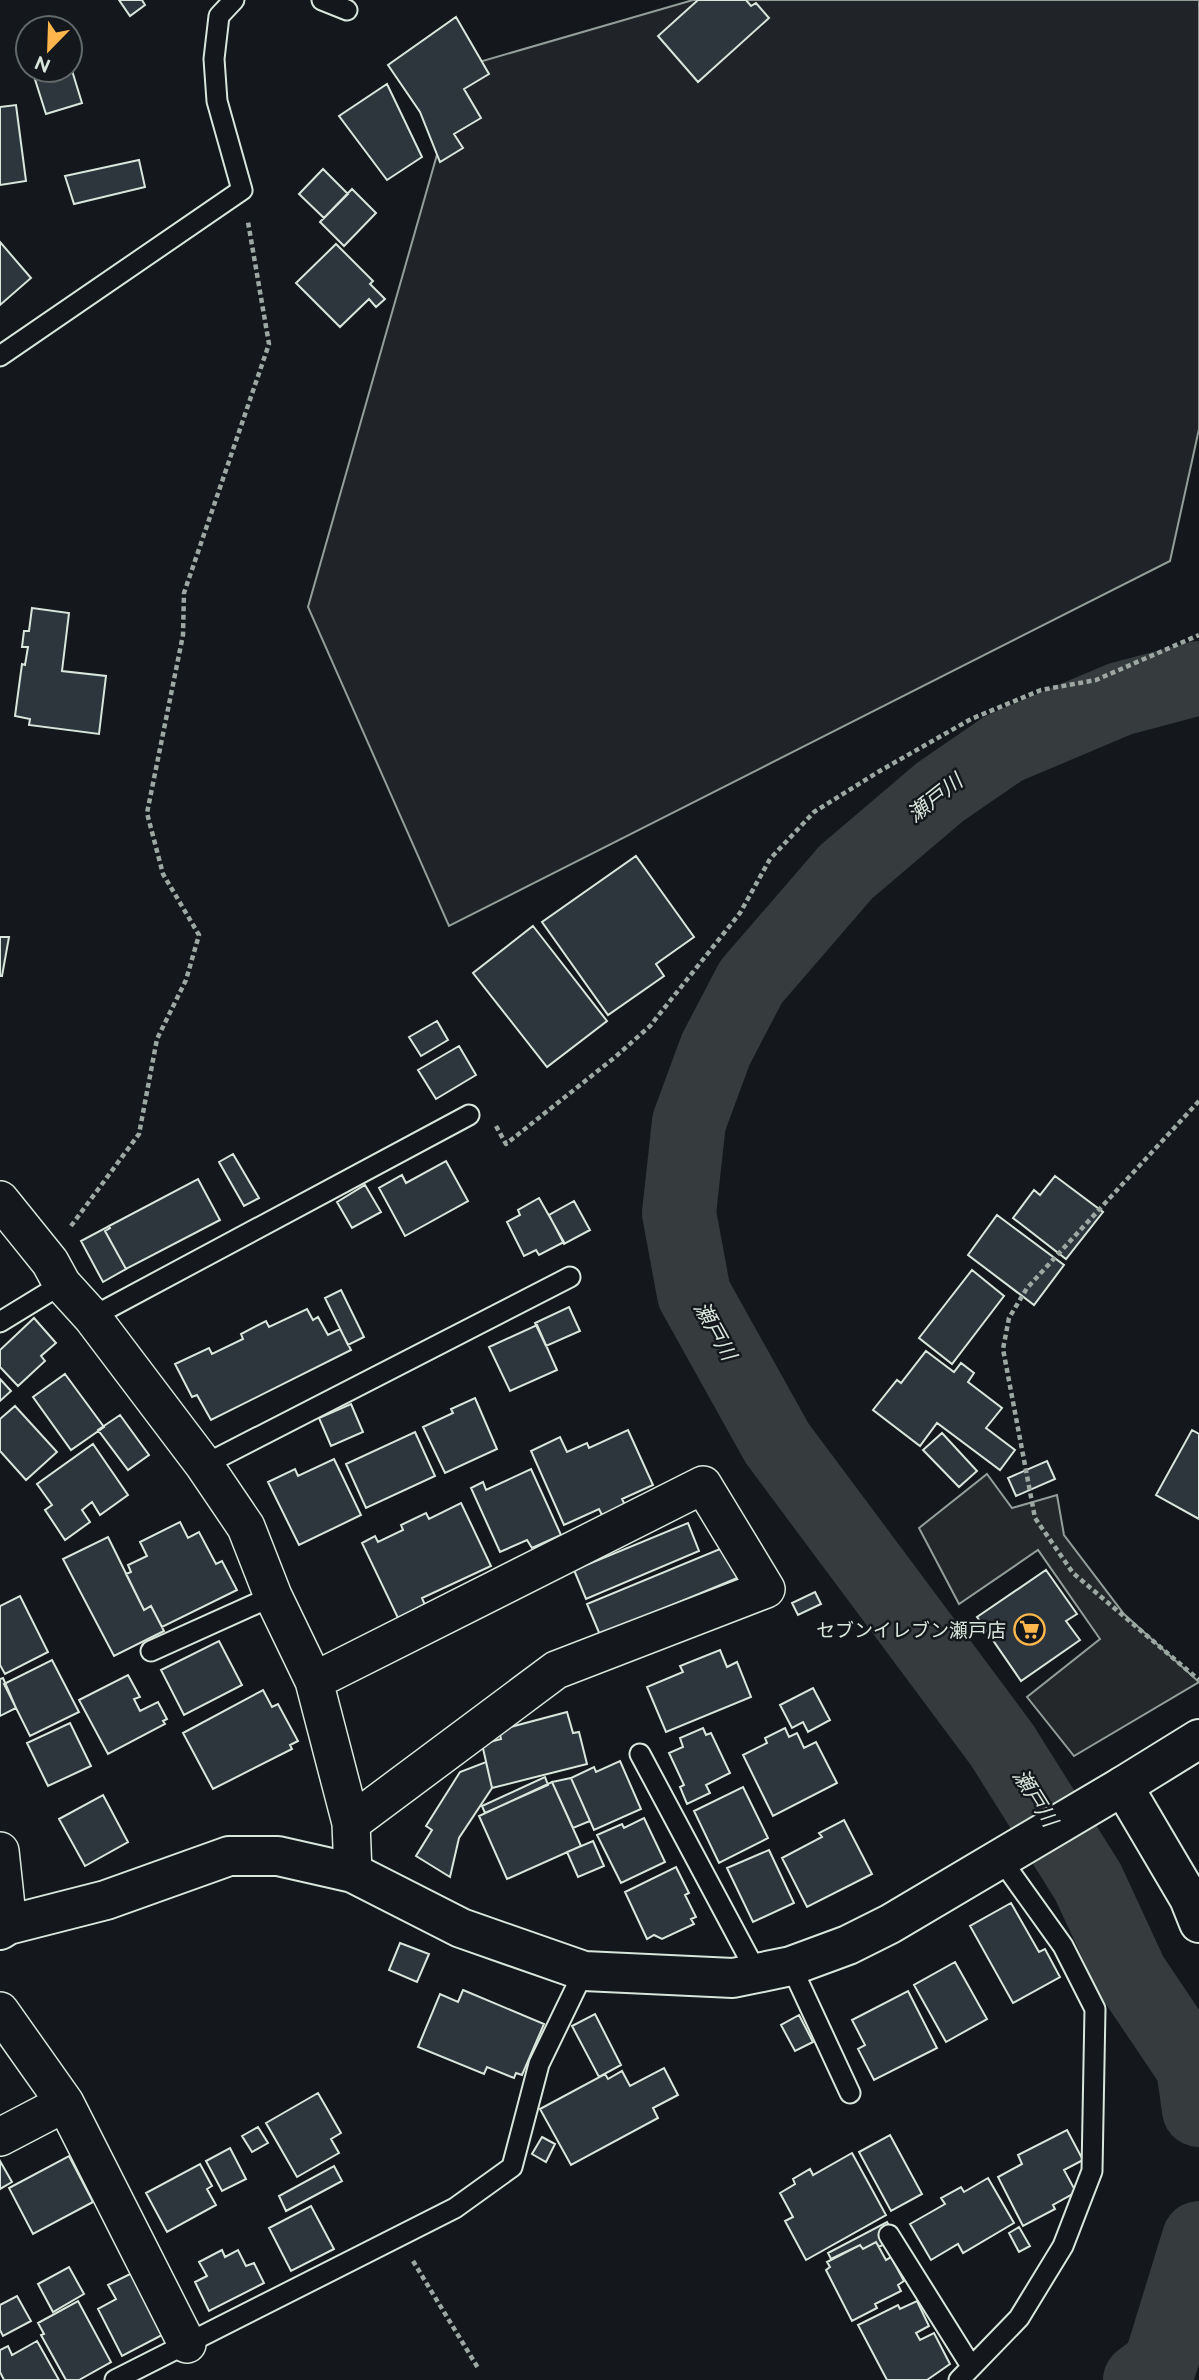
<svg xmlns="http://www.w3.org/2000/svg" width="1199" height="2380" font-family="Raleway,'Noto Sans JP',sans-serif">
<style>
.green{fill:#202428;stroke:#939e99;stroke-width:2}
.parking{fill:#24282b;stroke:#939e99;stroke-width:2}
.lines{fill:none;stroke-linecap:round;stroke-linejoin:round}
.river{stroke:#363b3e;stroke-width:74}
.building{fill:#2c363c;stroke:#d8e6dc;stroke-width:2}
.service-casing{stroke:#d8e6dc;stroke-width:23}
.minor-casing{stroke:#d8e6dc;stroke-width:40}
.tertiary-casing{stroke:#d8e6dc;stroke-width:42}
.secondary-casing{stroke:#d8e6dc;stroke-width:42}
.path{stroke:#9da8a2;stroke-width:4.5;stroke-dasharray:5 3.5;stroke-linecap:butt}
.service{stroke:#14181c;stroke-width:19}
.minor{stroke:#14181c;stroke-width:37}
.tertiary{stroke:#14181c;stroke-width:38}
.secondary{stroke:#14181c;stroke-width:38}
.labels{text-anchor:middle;stroke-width:5;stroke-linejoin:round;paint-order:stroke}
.poi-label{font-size:19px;fill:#d8e6dc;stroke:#14181c;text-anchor:end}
.water-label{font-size:21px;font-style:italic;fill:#d8e6dc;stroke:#14181c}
</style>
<rect width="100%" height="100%" fill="#14181c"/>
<path class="green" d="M693,0h506v429l-29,132 -721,365 -141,-319 154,-540z"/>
<path class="parking" d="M987,1474l25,34 45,-13 7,40 60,79 75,68 -125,74 -47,-59 73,-58 -62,-89 -79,54 -40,-76z"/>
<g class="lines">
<path class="river" d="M1199,678l-79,21 -116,49 -64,44 -94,80 -95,110 -35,67 -27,73 -10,91 15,81 83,149 225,302 86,137 43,93 62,92 6,43
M1140,2380l20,-15 39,-127"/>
</g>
<path class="building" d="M119,0h23l3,5 -15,11z
M698,0h48l5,6 5,-3 13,15 -71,64 -40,-46z
M456,17l33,57 -25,15 17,29 -27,16 9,14 -23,14 -20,-50 -32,-47z
M70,64l12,39 -36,11 -14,-44h38z
M387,84l35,73 -35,23 -48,-64z
M16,105l10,76 -26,4v-78z
M139,160l6,27 -71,17 -9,-28z
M323,169l25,25 -24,24 -25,-24z
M352,189l24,24 -32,33 -24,-24z
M0,242l31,36 -31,27z
M336,244l37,37 -3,3 15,15 -9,8 -7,-8 -29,28 -44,-44z
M32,608l37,5 -7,58 44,5 -7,58 -70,-9 1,-6 -15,-3 7,-52 3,1 3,-18h-6l2,-16h5z
M636,856l58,81 -38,27 8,12 -56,39 -66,-93z
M533,926l74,95 -60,46 -74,-94z
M0,937h9l-7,39h-2z
M437,1021l11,19 -27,16 -12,-19z
M459,1046l17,29 -40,24 -18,-29z
M233,1154l26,44 -15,8 -25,-44z
M446,1161l22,40 -63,35 -26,-48 23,-13 4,8z
M1055,1176l48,36 -37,47 -53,-41 21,-28 6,5z
M198,1179l22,41 -94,49 -21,-38 5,-3 -1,-2z
M365,1185l16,27 -29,16 -15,-26z
M539,1198l25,44 -25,13 -3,-5 -12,6 -17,-34 13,-7 -2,-5z
M574,1201l16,29 -26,14 -15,-29z
M997,1215l67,50 -30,40 -66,-50z
M109,1226l1,2 -5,3 21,38 -23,13 -22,-41z
M972,1270l32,26 -52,68 -33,-26z
M341,1290l23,47 -16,8 -23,-47z
M569,1307l11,24 -34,15 -11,-23z
M307,1309l6,11 5,-3 10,18 12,-6 11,21 -140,70 -14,-25 -5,2 -17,-33 34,-16 3,6 31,-15 -2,-5 25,-13 3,6z
M34,1318l22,25 -15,13 4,5 -27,25 -18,-19v-17z
M537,1325l20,45 -47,21 -21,-44z
M926,1351l28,21 7,-9 13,10 -6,9 34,26 -16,20 29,22 -15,20 -63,-47 -17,23 -47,-36 24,-30 4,3z
M65,1374l39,53 -33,23 -38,-53z
M0,1379l11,12 -11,10z
M475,1398l22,51 -52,24 -22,-46 30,-14 -2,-4z
M351,1404l12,28 -32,14 -12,-28z
M15,1406l42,46 -31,28 -26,-29v-32z
M120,1415l29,40 -21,15 -30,-40z
M628,1430l25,55 -31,14 3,6 -23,10 -3,-6 -35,16 -33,-74 29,-14 7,15 20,-9 2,5z
M1192,1430l7,4v85l-43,-24z
M415,1432l20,44 -69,32 -20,-44z
M942,1433l35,38 -18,16 -36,-37z
M93,1444l35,51 -28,20 -8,-13 -10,8 8,12 -25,18 -20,-30 7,-5 -15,-21z
M334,1459l27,56 -62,30 -31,-63 27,-13 3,7z
M1047,1461l8,18 -39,17 -8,-18z
M531,1469l30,66 -29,13 -5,-8 -27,12 -29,-64 12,-6 3,8z
M461,1503l30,63 -69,32 3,7 -27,13 -36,-75 13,-7 3,6 25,-12 -2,-5 25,-12 3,6z
M180,1522l8,16 11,-6 17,32 6,-3 15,29 -75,37 -11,-21 -7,4 -18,-36 5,-2 -3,-7 19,-9 -7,-14z
M688,1523l11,28 -113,48 -12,-29z
M108,1537l36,73 7,-4 13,25 -50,25 -51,-97z
M732,1544l15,30 -147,61 -13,-31z
M1046,1570l31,44 -11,7 14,19 -59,41 -44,-64z
M815,1592l6,12 -23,11 -6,-12z
M20,1596l28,56 -43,22 -5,-9v-59z
M219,1641l23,44 -58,30 -23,-45z
M720,1650l7,17 10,-5 14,35 -85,35 -19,-45 36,-15 -3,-6z
M52,1660l27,52 -49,24 -26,-52z
M128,1675l12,22 -6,2 6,12 18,-9 9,17 -4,2 2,3 -57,30 -29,-54z
M3,1678l13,30 -16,8v-37z
M813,1688l17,32 -22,12 -5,-10 -11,6 -12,-23z
M263,1690l9,17 6,-3 20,37 -8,4 2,4 -79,40 -30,-56z
M567,1712l6,21 6,-1 8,32 -95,24 -10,-44 19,-5 -2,-9z
M70,1723l21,43 -43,20 -21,-43z
M703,1728l3,7 5,-2 19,40 -24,12 4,8 -23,11 -7,-17 4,-2 -15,-32 14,-6 -3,-9z
M785,1728l4,9 8,-4 7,15 12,-6 21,41 -64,33 -30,-61 24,-12 -2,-5z
M620,1761l21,48 -47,21 -23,-52 23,-11 2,5z
M486,1762l6,26 -33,50 -9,39 -34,-21 16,-26 -6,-4 34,-54z
M545,1777l3,8 -63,28 -3,-7z
M571,1778l19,43 -17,7 -21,-46z
M552,1782l29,64 -74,33 -28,-63z
M743,1787l25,51 -49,25 -25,-52z
M103,1795l25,47 -43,24 -26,-47z
M644,1818l21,44 -44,21 -24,-48 25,-11 2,4z
M844,1820l28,54 -65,33 -25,-49 40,-21 -3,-4z
M593,1841l11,25 -26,11 -11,-25z
M769,1850l25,53 -41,19 -26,-54z
M676,1867l13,26 -4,2 11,22 -5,2 3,5 -32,15 -8,-4 -7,4 -22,-47z
M1011,1903l28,49 6,-3 15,28 -47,26 -43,-77z
M400,1943l29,11 -12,28 -28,-12z
M955,1962l32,57 -41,23 -32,-57z
M463,1990l81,34 -22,51 -6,-2 -2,5 -27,-11 -3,7 -66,-27 22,-53 18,8z
M908,1991l29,57 -63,32 -16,-31 7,-4 -13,-25z
M595,2014l26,51 -22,12 -27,-51z
M799,2015l14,27 -18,9 -14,-26z
M664,2068l14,27 -25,13 5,10 -87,47 -31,-56 65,-35 3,5 14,-8 8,15z
M318,2093l23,40 -10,6 8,14 -42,24 -31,-54z
M258,2127l10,16 -16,9 -10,-16z
M1067,2130l16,30 -19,10 12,22 -23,13 2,4 -32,17 -25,-49 24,-13 -4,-9z
M890,2135l32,59 -31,17 -32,-59z
M542,2137l13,7 -9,18 -14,-8z
M230,2148l16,31 -24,12 -16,-30z
M852,2153l34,62 -80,45 -21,-39 8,-4 -13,-24 15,-9 -2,-5 17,-10 3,6z
M69,2156l24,46 -60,32 -24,-46z
M0,2161l12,21 -12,7z
M200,2164l12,22 -5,3 9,16 -49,27 -21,-39z
M334,2166l8,15 -56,30 -7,-15z
M988,2178l26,45 -51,30 -5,-9 -27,16 -21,-36 35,-20 -4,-6 20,-11 3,5z
M311,2206l23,43 -43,22 -22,-43z
M887,2222l9,16 -17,9 -3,-5 -13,7 -3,-4 -29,14 -3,-6z
M1019,2227l11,19 -11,6 -10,-19z
M876,2242l10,18 5,-3 13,24 -6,4 3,6 -26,13 2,4 -25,13 -26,-51 4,-3 -3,-5 33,-17 3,4z
M222,2250l3,7 13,-7 8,16 8,-3 10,20 -55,28 -14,-29 12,-6 -8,-14z
M69,2267l15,27 -31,18 -15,-28z
M132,2273l32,61 -42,22 -24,-47 18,-10 -8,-14z
M17,2296l14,25 -28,15 -3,-6v-25z
M78,2301l33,61 -32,18h-13l-25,-45 3,-1 -6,-11z
M917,2301l12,25 -13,7 4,7 14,-7 16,31 -23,16h-40l-29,-55 40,-20 2,4z
M37,2341l22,39h-55l-4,-8v-22l8,-4 4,9z"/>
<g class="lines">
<defs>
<path id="service" d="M322,0l25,10
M0,356l242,-166 -25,-89 -3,-42 5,-43 15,-16
M92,1317l377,-202
M0,1322l62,-38
M204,1465l366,-188
M151,1651l122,-55
M640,1754l117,219
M791,1966l59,127
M889,2235l82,131
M115,2380l340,-172 57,-41 27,-103 45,-93
M959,2380l60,-62 44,-72 29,-75 3,-162 -32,-63 -63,-88"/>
<path id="minor" d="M0,1200l50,62 12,22 30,33 112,148 42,62 27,69 41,85 37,142 2,50
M314,1681l389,-196 63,104 -210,81 -205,153
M0,1851l8,74
M0,2011l65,92 122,241
M0,2137l65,-34"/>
<path id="tertiary" d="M0,1930l8,-5 98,-25 123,-44h49l75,17 108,55 123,43 149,7 58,-12 57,-21 42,-21 233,-138"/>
<path id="secondary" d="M1199,1739l-76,47 66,112 10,25"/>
</defs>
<use href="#service" class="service-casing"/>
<use href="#minor" class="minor-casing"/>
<use href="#tertiary" class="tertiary-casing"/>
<use href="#secondary" class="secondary-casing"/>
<path class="path" d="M1199,1101l-172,187 -18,30 -6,31 32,169 38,55 126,107
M496,1126l10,18 108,-86 36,-32 90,-113 30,-54 44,-47 64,-40 93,-53 70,-29 55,-10 103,-45
M71,1226l68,-92 18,-95 29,-59 13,-45 -36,-61 -16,-61 36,-178 1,-42 85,-249 -21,-122
M413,2261l65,107"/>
<use href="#service" class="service"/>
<use href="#minor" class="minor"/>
<use href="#tertiary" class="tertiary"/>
<use href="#secondary" class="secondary"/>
</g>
<defs>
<symbol id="supermarket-ring" viewBox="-11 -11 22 22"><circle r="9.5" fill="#14181c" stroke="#ffb74d" stroke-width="1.5"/><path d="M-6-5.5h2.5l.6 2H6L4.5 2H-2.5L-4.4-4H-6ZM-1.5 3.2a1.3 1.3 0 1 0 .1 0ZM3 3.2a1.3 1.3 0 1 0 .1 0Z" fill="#ffb74d"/></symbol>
</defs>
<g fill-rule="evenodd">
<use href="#supermarket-ring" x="1012" y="1612" width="35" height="35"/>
</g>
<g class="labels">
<g class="poi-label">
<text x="1006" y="1637">セブンイレブン瀬戸店</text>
</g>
<g class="water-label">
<text transform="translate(935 798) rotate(-38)" y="7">瀬戸川</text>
<text transform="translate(715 1331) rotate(61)" y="7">瀬戸川</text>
<text transform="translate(1035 1798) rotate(58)" y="7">瀬戸川</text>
</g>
</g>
<g transform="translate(49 49) rotate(203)"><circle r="33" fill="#14181c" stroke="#626a69" stroke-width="2"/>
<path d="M0-5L12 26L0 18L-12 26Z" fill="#ffb74d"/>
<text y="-10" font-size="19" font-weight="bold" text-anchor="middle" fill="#d8e6dc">N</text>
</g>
</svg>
